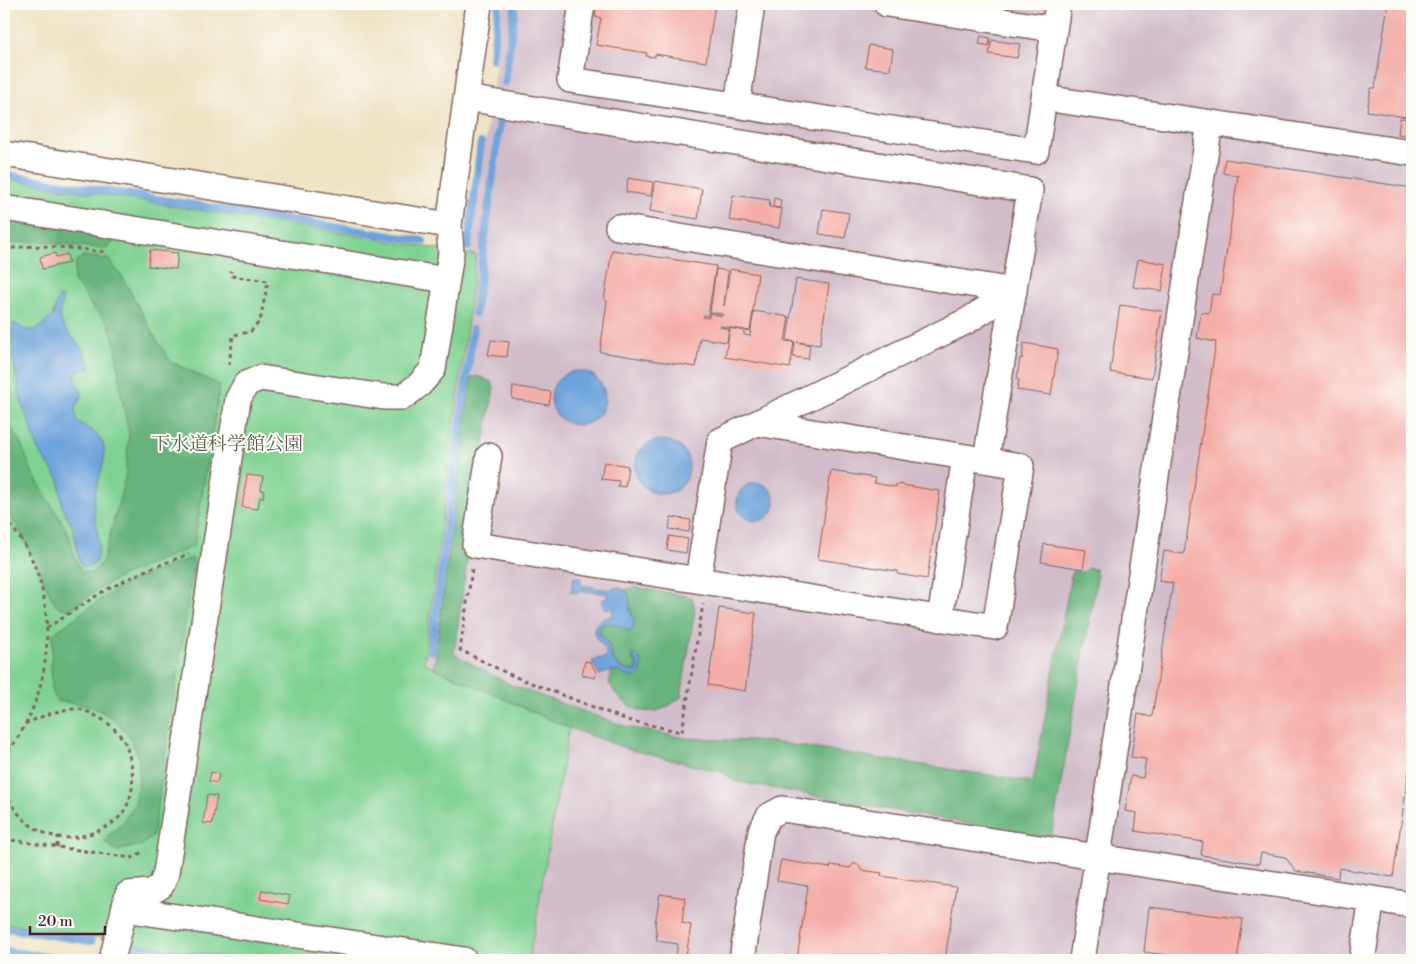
<svg xmlns="http://www.w3.org/2000/svg" width="1416" height="964" font-family="'Libre Bodoni','Noto Serif JP',serif">
<style>
.industrial{fill:#d1bdca}
.green{fill:#7fd192;stroke:#64785e}
.forest{fill:#67b37c;stroke:#586954}
.water{fill:#6da2da;stroke:#5c6082}
.lines{fill:none;stroke-linecap:round;stroke-linejoin:round}
.stream{stroke:#6da2da;stroke-width:8}
.building{fill:#f4aea7}
.minor-casing{stroke:#836460;stroke-width:28}
.path{stroke:#836460;stroke-width:3;stroke-dasharray:4 4;stroke-linecap:butt}
.minor{stroke:#fff;stroke-width:25}
.labels{text-anchor:middle;stroke-width:4;stroke-linejoin:round;paint-order:stroke}
.park-label{font-size:19px;fill:#5d5d4f;stroke:#fdfcf7}
</style>
<rect width="100%" height="100%" fill="#fdfcf7"/>
<filter id="ink" filterUnits="userSpaceOnUse"><feTurbulence type="fractalNoise" baseFrequency=".02" numOctaves="2"/><feDisplacementMap in="SourceGraphic" scale="10" xChannelSelector="R" yChannelSelector="G"/><feConvolveMatrix kernelMatrix="1 2 1 2 8 2 1 2 1" color-interpolation-filters="sRGB"/></filter>
<filter id="wash" filterUnits="userSpaceOnUse"><feTurbulence type="fractalNoise" baseFrequency=".0096" numOctaves="4" result="noise"/><feDisplacementMap in="SourceGraphic" scale="20" xChannelSelector="R" yChannelSelector="G"/><feGaussianBlur stdDeviation="1.12" result="paint"/><feColorMatrix in="noise" values="0 0 0 0 0 0 0 0 0 0 0 0 0 0 0 0 0 1.4 0 .05"/><feComposite in="paint" operator="in"/></filter>
<g filter="url(#wash)">
<rect width="100%" height="100%" fill="#ede3c3"/>
<path class="industrial" d="M504,4h908v956h-883l40,-232 -145,-65 52,-407 -6,-2z"/>
<path class="green" d="M4,179l472,76 -52,408 145,64 -40,233h-286l-239,-37z"/>
<path class="forest" d="M4,216l112,17 -4,11 -6,5 -66,-8 -36,3z
M82,256l26,3 15,19 32,59 16,25 49,23 -26,161 -70,29 -24,13 -32,22 -12,-4 -38,-79 -14,-18v-92l15,22 14,35 36,60 6,24 6,13 10,2 6,-4 7,-11 21,-80 4,-44 -8,-40 -5,-45 -7,-25 -16,-16 -14,-21 -5,-4 1,-19z
M478,376l14,6 2,6 -12,65 -28,201 57,31 116,42 59,11 87,4 260,40 39,-211 12,1 4,-4 7,1 2,9 -46,261 -318,-58 -8,-8 -94,-23 -62,-22 -135,-60 37,-290z
M192,558l2,5 -41,273 -11,9 -26,6 -11,-9 3,-7 15,-12 12,-20 4,-26 -1,-22 -8,-18 -17,-19 -22,-12 -34,-5 -5,-10 -1,-29 2,-28 45,-33 31,-19z
M635,587l57,10 3,12 -14,88c-5,3 -11,9 -16,11 -24,11 -45,-5 -56,-25l3,-12h5l14,6 11,-7 -10,-12c4,4 6,7 5,13l-9,1 -12,-8 -4,-6 -2,-11 -11,-15 1,-6 7,-3 25,6 2,-4v-5l-4,-10 -1,-14 -4,-6z"/>
<path class="water" d="M59,297l3,1c1,8 -5,15 -1,23 4,11 15,19 22,29 3,5 5,12 8,18l-12,2 -4,3 1,10 5,6 1,7 -7,12 2,13c8,6 22,12 26,22 6,19 -8,38 -9,57 -2,21 11,43 1,64l-5,3 -8,-1 -3,-6 -6,-32 -11,-22 -3,-26 -21,-30 -8,-26 -8,-19 -9,-45 -1,-36 2,-1 11,7h11l16,-13 5,-15z
M551 398a27 27 0 1 1 54 0a27 27 0 1 1-54 0Z
M635 467a27 27 0 1 1 54 0a27 27 0 1 1-54 0Z
M737 502a19 19 0 1 1 38 0a19 19 0 1 1-38 0Z
M574,577l7,1v7l28,5 9,-3 7,3 4,6 1,14 4,10v5l-2,4 -3,2c-11,-5 -18,-11 -29,-5l-1,6c3,5 7,9 10,14 2,4 2,8 3,12 4,9 16,15 25,13l1,-4 -6,-12 2,-1c2,2 5,3 6,6 4,7 1,19 -9,17 -5,0 -10,-5 -15,-6 -6,0 -12,2 -17,4l-7,-12 2,-4 10,-1 2,-2v-6c-3,-4 -7,-8 -10,-13 -7,-12 6,-19 16,-21l1,-6c-6,-1 -11,-2 -11,-9l5,-4 1,-3 -28,-4 -2,3 -7,-1z"/>
<g class="lines">
<path class="stream" d="M492,59l7,-55
M505,82l10,-78
M4,175l419,66
M468,247l13,-104
M475,313l25,-192
M431,651l42,-322
M4,928l87,13
M137,948l79,12
M4,951l64,9"/>
</g>
<g id="blocks">
<path class="building" d="M597,4h118l-9,58 -51,-8v3l-9,-1 1,-3 -51,-8 5,-27 -6,-1z
M1388,4h24v114l-45,-7 4,-23h4z
M981,36l9,2 -1,8 -10,-2z
M992,40l28,4 -3,14 -28,-4z
M869,45l24,4 -3,21 -25,-3z
M1400,118l12,2v16l-14,-2z
M1225,159l187,29v562l-19,127 -54,-9 -1,10 -42,-7 -11,-14 -24,-4 -2,11 -58,-9 2,-13 -68,-11 2,-18 -12,-2 6,-35 12,2 3,-19 -15,-2 7,-43 14,3 21,-134 -14,-2 5,-30 20,3 32,-212 -19,-4 4,-26 8,1 3,-19 8,1 18,-119 -15,-3z
M628,178l25,4 -2,14 -25,-4z
M655,181l47,8 -4,30 -48,-8z
M733,195l37,5 -1,7 13,2 -3,19 -50,-8z
M774,198l7,2 -1,8 -7,-1z
M823,209l26,4 -4,25 -26,-4z
M150,250l28,3 -2,16 -28,-3z
M612,250l104,16 -8,50 -4,-1 -1,2 6,1v-5l13,3 1,-2 -13,-2 6,-43 12,2 -4,35 6,-37 28,5 -8,57 -30,-5v1l9,2 -2,13 -27,-4 -4,29 -96,-15 7,-51 -3,-1z
M55,253l1,4 11,-3 2,9 -27,6 -2,-12z
M1138,259l28,5 -4,27 -29,-4z
M796,279l33,5 -9,61 -23,-3 13,3 -2,14 -15,-2 2,-15 -8,-2z
M1120,305l42,6 -10,67 -42,-6z
M754,311l35,6 -4,24 9,1 -4,26 -65,-11 5,-29 14,3v4l6,1z
M491,340l18,2 -2,15 -19,-2z
M1024,343l34,6 -7,46 -34,-5 2,-10 -2,-1 3,-21 2,1z
M513,386l38,6 -2,13 -37,-6z
M604,462l24,4 -3,21 -7,-1 1,-5 -18,-2z
M831,471l44,7 -1,5 22,4v-3l44,7 -13,88 -30,-5v-3l-79,-12z
M247,475l16,2 -2,13h3l-1,8 -3,-1 -2,12 -16,-2z
M671,517l20,3 -2,12 -20,-3z
M669,536l19,3 -2,14 -19,-3z
M1044,544l42,6 -3,19 -42,-7z
M719,608l37,5 -11,78 -37,-6z
M585,661l5,1 6,10 -1,6 -13,-3z
M211,772l8,2 -2,9 -8,-2z
M207,795l10,1 -5,28 -9,-1z
M781,860l49,8 1,-3 19,3 3,-4h5l3,6 21,3 -1,3 75,11 -11,73h-141l-7,-1 11,-73 -31,-5z
M262,890l28,6 -2,8 -28,-5z
M660,894l25,4 -3,25 9,2 -5,31 -10,-1 2,-11 -21,-3 -2,-17z
M1149,907l94,12 -6,41h-30l-63,-8z"/>
</g>
</g>
<g filter="url(#ink)">
<use href="#blocks" fill-opacity="0" stroke="#836460" stroke-width="1"/>
<g class="lines">
<defs>
<path id="minor" d="M582,4l-12,76 466,71 22,-147
M887,4l167,25
M466,98l564,92 -44,270
M1044,98l368,55
M737,105l15,-101
M4,154l445,71
M4,208l442,72
M618,227l396,64
M489,456l-14,89 520,82 26,-161 -264,-43
M698,580l22,-139 247,-120 47,-30
M940,619l25,-162
M124,909l340,51
M112,960l16,-66 23,-2 10,-6 5,-13 72,-474 8,-15 14,-6 124,19h19l17,-13 13,-15 18,-116 -2,-28 30,-221
M742,960l19,-129 8,-15 13,-7 630,96
M1082,960l128,-837
M1362,960l10,-61"/>
</defs>
<use href="#minor" class="minor-casing"/>
<path class="path" d="M4,250c33,-8 69,-1 102,2
M229,365l4,-30 17,-3 10,-11 8,-40 -37,-5v-5
M4,519c5,5 10,11 15,17 43,63 35,163 -15,220
M472,569l-12,81 53,26 114,44 55,12 21,-128
M47,628l55,-36 42,-21 45,-17
M7,752c-2,12 -5,26 -2,38 4,12 14,26 24,34 17,13 37,17 57,11 10,-3 20,-7 28,-13 21,-17 22,-47 14,-70 -1,-4 -2,-8 -4,-11 -5,-8 -11,-14 -18,-19 -9,-6 -21,-13 -32,-13 -18,1 -31,7 -47,14
M4,839l128,19 12,-7
M57,847l1,-10"/>
<use href="#minor" class="minor"/>
</g>
</g>
<g class="labels">
<g class="park-label">
<text x="227" y="450">下水道科学館公園</text>
</g>
</g>
<rect width="1416" height="964" fill="none" stroke="#fdfcf7" stroke-width="20"/>
<path d="M30 926v8h75v-8" fill="none" stroke="#4a1f2b" stroke-width="2.5"/>
<text x="38" y="926" font-size="15" fill="#4a1f2b" stroke="#fdfcf7" stroke-width="4" paint-order="stroke">20 m</text>
</svg>
